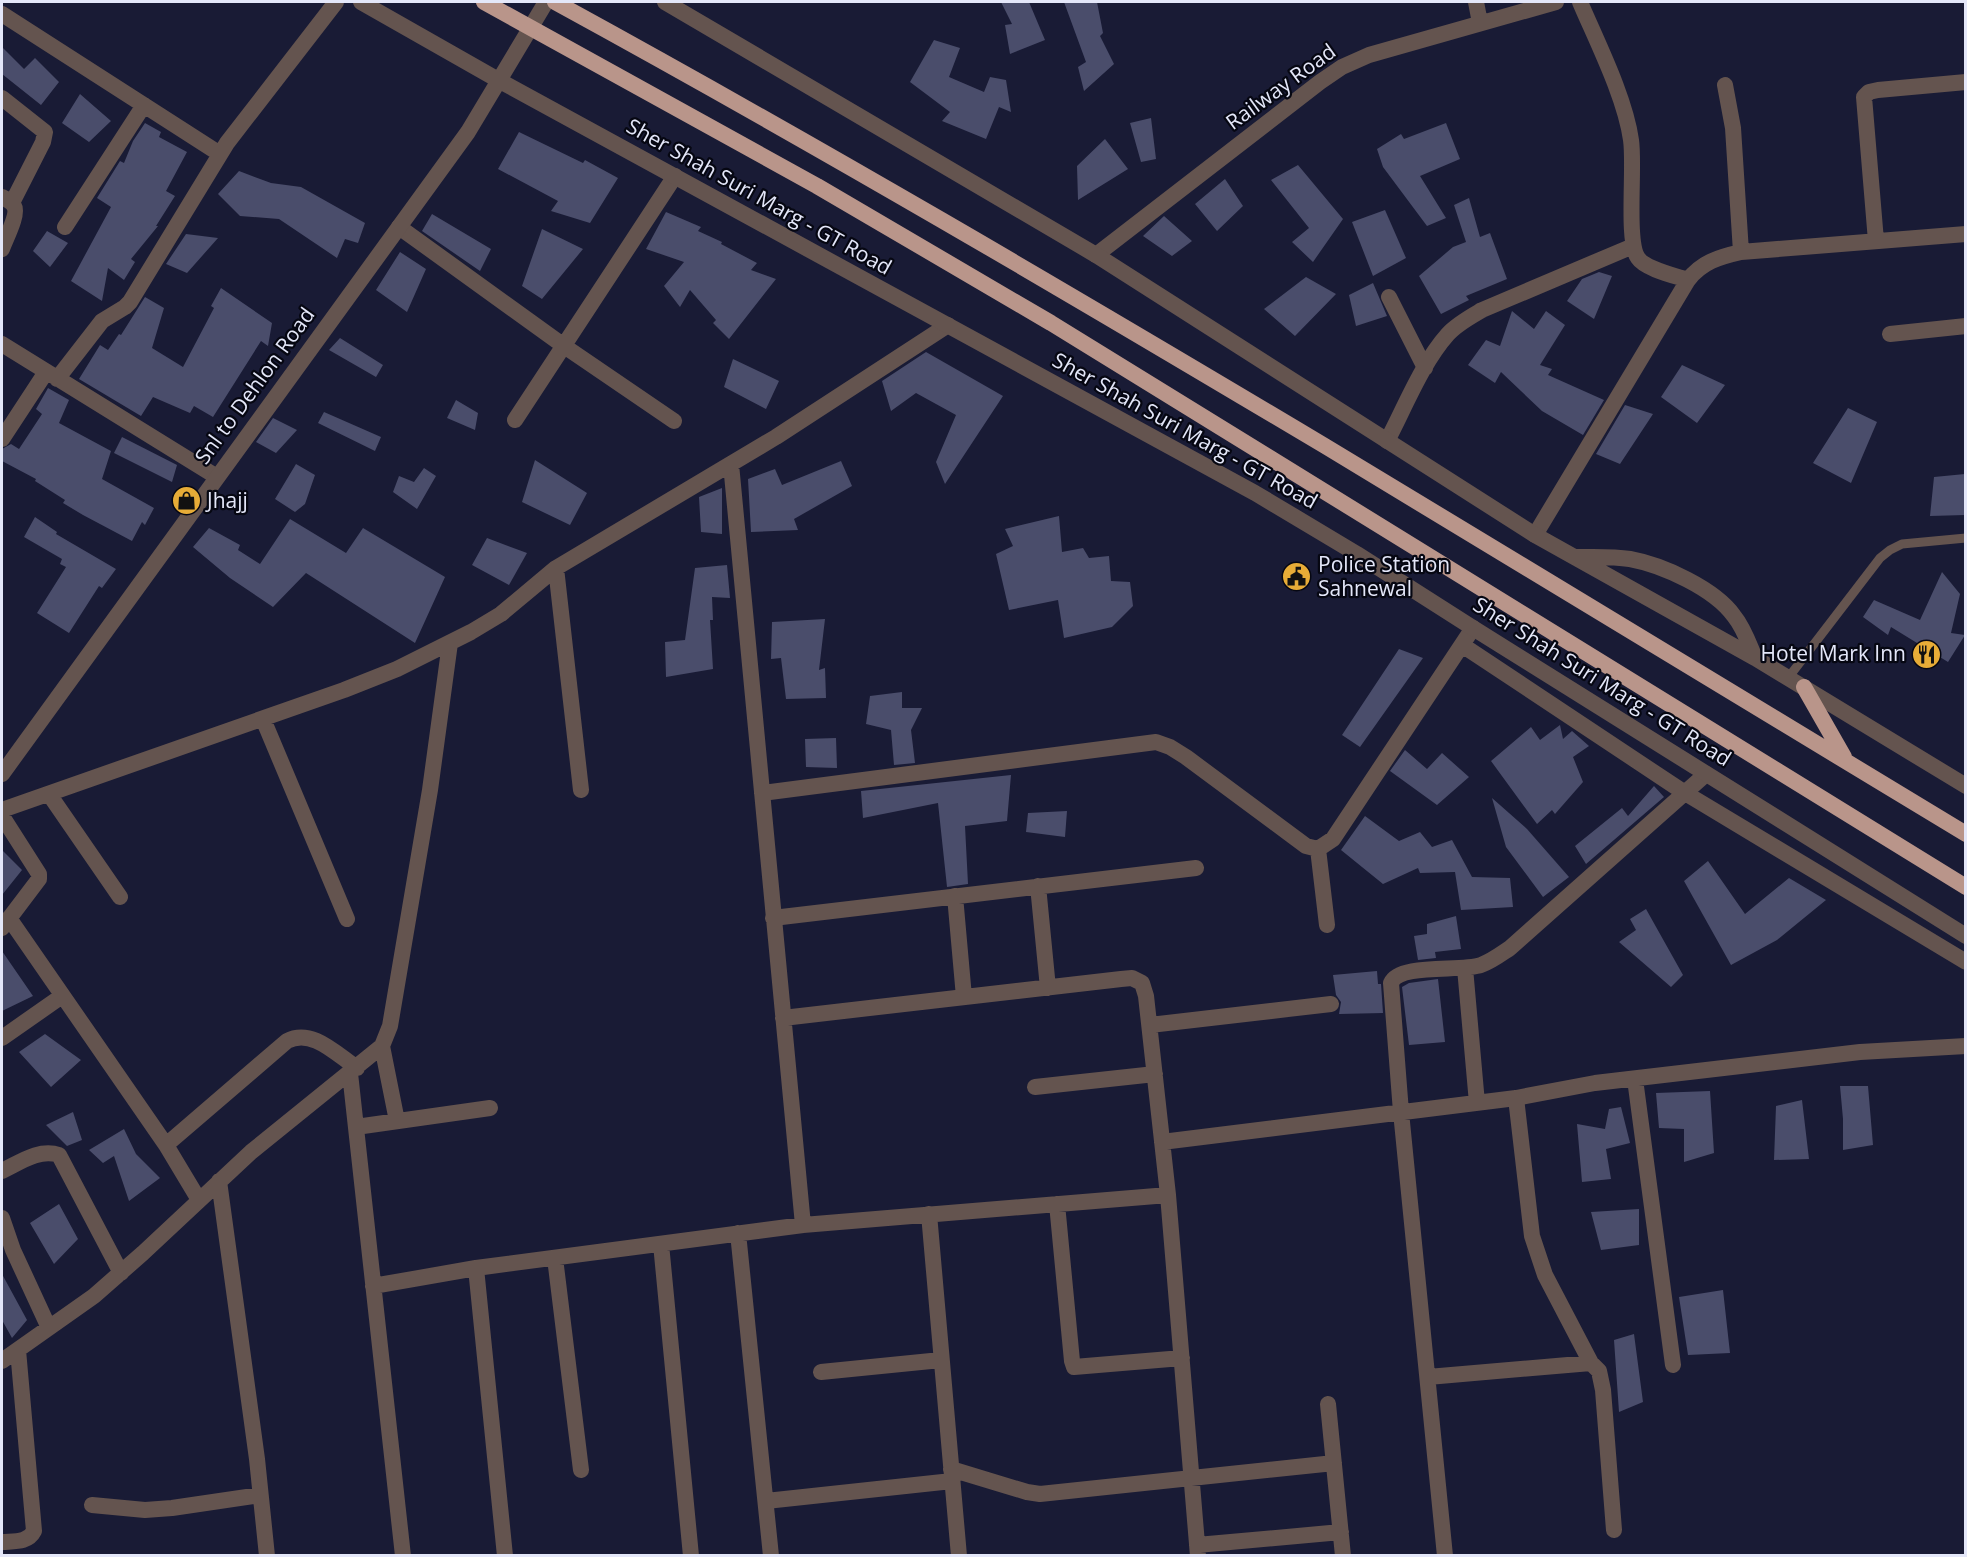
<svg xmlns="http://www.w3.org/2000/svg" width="1967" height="1557" font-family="'Open Sans',sans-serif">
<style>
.building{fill:#4a4d6b}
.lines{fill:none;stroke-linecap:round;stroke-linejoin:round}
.service{stroke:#64544f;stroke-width:9}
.minor{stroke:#64544f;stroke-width:16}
.tertiary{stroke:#64544f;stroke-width:16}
.trunk{stroke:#b9958a;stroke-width:16}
.labels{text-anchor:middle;stroke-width:4.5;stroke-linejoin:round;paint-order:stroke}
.street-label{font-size:21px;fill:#e4e7f9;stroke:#060712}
.poi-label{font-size:21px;fill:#e4e7f9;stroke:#060712;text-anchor:start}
</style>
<rect width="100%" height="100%" fill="#191b35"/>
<path class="building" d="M1001,2h28l16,38 -35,14 -5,-29 7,-1z
M1064,2h33l6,31 -3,3 14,28 -30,27 -6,-24 8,-5z
M934,40l26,8 -11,29 35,15 6,-15 16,3 5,32 -12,-5 -13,32 -44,-18 8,-9 -40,-30z
M2,47l22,22 11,-11 24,24 -18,23 -39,-31z
M80,94l31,27 -22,21 -27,-19z
M1151,118l5,41 -15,3 -11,-39z
M145,123l16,9 -2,5 28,15 -21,39 9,5 -19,30h2l-27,33 4,3 -11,18 -16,-12 -6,33 -31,-20 40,-74 -14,-9 23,-37 4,2 9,-22z
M1446,123l14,36 -40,17 26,42 -19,8 -44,-59 -6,-18 24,-15 3,5z
M519,132l64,31 2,-3 33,18 -28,45 -39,-12 7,-10 -60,-32z
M1105,139l23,30 -50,31 -1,-34z
M1298,165l45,54 -30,43 -21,-20 17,-14 -38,-48z
M239,171l32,12 30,4 64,36 -7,20 -13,-4 -8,19 -58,-39 -39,-3 -22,-22z
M1225,179l18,27 -26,25 -22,-27z
M1469,198l11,39 10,-4 17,46 -41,17 3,4 -28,14 -22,-38 34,-29 13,-5 -12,-37z
M1385,210l21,48 -33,18 -21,-54z
M666,212l35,15 -3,4 24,11 -1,2 36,19 -6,7 25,9 -47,60 -16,-16 3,-3 -26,-30 -10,17 -16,-21 20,-24 -38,-13z
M432,214l59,35 -11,22 -58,-40z
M1164,216l28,25 -20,15 -29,-20z
M542,229l41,20 -41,50 -20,-13z
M47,231l21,12 -18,24 -17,-16z
M186,234l32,4 -31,35 -21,-9z
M400,252l26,17 -19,43 -31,-22z
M1599,272l13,4 -18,43 -27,-18 15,-22z
M1306,277l30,17 -41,42 -31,-27z
M1373,283l14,33 -31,10 -7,-31z
M221,288l51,35 -4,23 -7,-5 -48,76 -19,-11 -4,7 -37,-16 -12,19 -62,-37 21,-34 8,5 11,-16 2,1 24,-38 19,11 -12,40 31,19 31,-59 -3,-2z
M1512,311l22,18 12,-18 19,14 -25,40 12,4 -4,6 56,25 -21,35 -41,-24 -41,-39 -6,11 -27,-18 18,-25 14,6z
M340,338l43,27 -7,12 -47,-27z
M926,352l77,44 -58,88 -9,-22 20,-47 -40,-22 -25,18 -9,-30z
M733,359l46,22 -13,28 -42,-22z
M1682,365l43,20 -28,38 -36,-26z
M48,388l21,12 -10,23 52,28 -9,28 52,29 -9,17 -3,-3 -10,19 -49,-26 -20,-12 2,-3 -30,-19 1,-2 -34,-18v-12l9,-5 8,5 23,-35 -6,-5z
M456,400l22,13 -3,17 -28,-12z
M1625,405l28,9 -33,50 -24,-10z
M1848,408l29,14 -26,61 -38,-20z
M324,412l57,25 -6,14 -57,-28z
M273,418l24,12 -21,23 -20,-11z
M122,437l55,28 -5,17 -58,-29z
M535,460l52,33 -17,32 -48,-23z
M841,461l11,25 -58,33 4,11 -47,2 -3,-53 27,-10 7,16z
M296,464l19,11 -10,29 -10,8 -20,-13z
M424,468l12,8 -19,33 -24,-17 6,-16 15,6z
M1965,474v41l-35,1 4,-39z
M722,488v46l-21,-2 -2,-35z
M1059,516l3,36 21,-4 6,10 20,-2 2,25 19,1 3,24 -21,21 -48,11 -6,-38 -49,10 -13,-56 17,-8 -8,-17z
M35,517l22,15 -1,2 60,35 -14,19 -3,-2 -30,47 -32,-20 29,-46 -6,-3 2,-5 -38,-22z
M290,519l56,34 17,-25 82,49 -30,66 -109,-70 -33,34 -43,-29 -37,-31 16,-19 31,17 -2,5 22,14z
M487,538l40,15 -18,32 -37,-20z
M727,565l3,33 -18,-1 1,23h-3l3,49 -47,8 -1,-35 20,-2 10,-72z
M1942,572l18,22 -9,39 14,2 -17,27 -57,-35 -3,8 -25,-18 11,-17 46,20z
M825,619l-6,51 6,-2 1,30 -40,1 -5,-41 -10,1 1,-37z
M1399,649l24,9 -63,89 -18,-12z
M902,692v16h20l-11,22 4,33 -21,2 -3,-35 -25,-6 4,-28z
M1560,725l3,14 9,-8 17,15 -16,11 10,25 -28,32 -3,-4 -15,14 -46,-63 40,-34 9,13z
M836,738l1,30 -31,-1 -1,-28z
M1405,750l22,19 15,-16 27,24 -32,28 -47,-34z
M1011,775l-4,46 -42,5 3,58 -21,3 -9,-84 -75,15 -2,-27z
M1654,786l10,11 -78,67 -11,-18 47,-38 6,8z
M1492,798l35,31 42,48 -26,20 -37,-50z
M1067,811l-2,26 -39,-5 2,-19z
M1365,816l34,25 21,-9 12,15 20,-7 20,37 38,1 3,29 -52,3 -6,-38 -35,1 -2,-5 -35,16 -42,-34z
M2,850l20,20 -20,25z
M1708,861l37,53 44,-36 37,22 -49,40 -46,25 -47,-84z
M1646,909l37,66 -12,12 -52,-45 17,-12 -6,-11z
M1456,916l5,33 -26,3 1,6 -18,2 -4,-24 13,-2v-10z
M2,951l31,45 -31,15z
M1377,971l1,13h3l2,29 -44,1 2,-12 -5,-7 -3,-20z
M1438,979l7,63 -36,3 -7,-58 7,-4z
M45,1034l36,26 -30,27 -32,-35z
M1840,1086h28l5,59 -30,5v-31z
M1710,1091l4,62 -30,9v-33l-25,-1 -3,-35z
M1802,1100l7,59 -35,1 2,-54z
M1621,1107l9,36 -24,6 5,30 -29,3 -5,-58 28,5 4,-20z
M73,1112l9,28 -15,6 -21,-21z
M124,1129l12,25 24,24 -31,23 -15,-45 -11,7 -14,-13z
M59,1204l19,35 -24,25 -24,-41z
M1639,1209v36l-38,5 -10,-38z
M2,1274l25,46 -15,18 -10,-18z
M1723,1290l7,63 -42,2 -9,-58z
M1634,1334l9,68 -24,10 -5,-72z"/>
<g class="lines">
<path class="service" d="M1788,678l92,-120 10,-8 12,-6 64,-6"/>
<path class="minor" d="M1476,2l4,21
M1580,2c17,40 45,95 51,138 4,26 -5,102 7,118 7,11 38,18 50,22
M2,14l218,140
M1725,85l8,43 8,124
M2,98l43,34 -2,10 -31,61
M2,197c4,2 10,5 12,9 5,8 -9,34 -12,43
M65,227l79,-122
M399,227l165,119 110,75
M1876,241l-12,-144 5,-5 9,-2 88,-8
M1096,255l224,-173 22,-15 27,-12 187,-53
M1389,297l36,71
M1890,334l76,-8
M2,344l215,133
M57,379l45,-58 23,-14 5,-5 97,-159 109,-141
M515,420l160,-244
M2,439l44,-67
M1387,441c18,-34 35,-78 61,-107 9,-10 22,-17 34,-24l151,-64
M731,464l72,761
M1535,535l153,-255c14,-18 31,-23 53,-28l225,-18
M556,568l25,222
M1462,645l223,148 281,169
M263,719l84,200
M762,793l394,-51 14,5 16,10 120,89 12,3 15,-10 140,-211
M49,794l71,103
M2,810l342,-120 53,-21 74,-37 30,-18 55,-46 220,-131 172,-112
M2,816l37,58v5l-37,49
M1318,849l9,76
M1038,886l10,102
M955,896l9,101
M9,918l157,227 33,55
M773,918l423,-50
M1465,968l12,135
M783,1018l338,-39 11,-1 10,5 4,13 22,199 30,361
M1150,1025l181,-21
M2,1038l60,-42
M382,1046l15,75
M350,1073l53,483
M1635,1079l38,286
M1035,1087l120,-13
M1516,1098l16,138 13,39 46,88
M356,1127l134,-19
M1162,1142l354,-44 79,-15 265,-31 106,-6
M166,1145l121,-104c25,-13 49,13 70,27
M2,1171c17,-8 37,-23 57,-16l62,118
M219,1181l38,278 10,97
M1057,1204l15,157 2,6 108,-9
M929,1214l30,342
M2,1218l11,32 36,78
M738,1233l33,323
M661,1244l30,312
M555,1258l26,212
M476,1268l29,288
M373,1286l103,-18 327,-43 365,-30
M2,1361l92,-65 49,-43 108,-101 131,-106 8,-20 40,-236 20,-147
M821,1372l120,-12
M1428,1377l163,-14 8,8 4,19 11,140
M1328,1404l15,152
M951,1469l76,23 13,2 294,-31
M766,1501l186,-20
M92,1505l53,5 27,-2 88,-13
M2,1542c12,-1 26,1 32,-11l-16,-181
M1197,1545l144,-13
M1445,1556l-44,-444 -10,-129c8,-20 70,-11 90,-18 11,-4 20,-11 29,-17l196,-174"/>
<path class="tertiary" d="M361,2l139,79 755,412 102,61 116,74 493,308
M665,2l431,253 439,280 220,123 211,128
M1575,557c19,0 37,-1 55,2 33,6 85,30 104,57 10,12 15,28 21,42
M2,774l466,-642 78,-130"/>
<path class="trunk" d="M484,2l333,184 234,137 915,564
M555,2c260,142 515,292 770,444 214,128 428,257 641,388
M1804,687l40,70"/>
</g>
<defs>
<symbol id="shop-disc" viewBox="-11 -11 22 22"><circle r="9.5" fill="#e7ac37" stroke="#060712"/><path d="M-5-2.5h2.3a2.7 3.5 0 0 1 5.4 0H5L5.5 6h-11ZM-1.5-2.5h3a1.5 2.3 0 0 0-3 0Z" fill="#111"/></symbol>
<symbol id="civic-disc" viewBox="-11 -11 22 22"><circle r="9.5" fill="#e7ac37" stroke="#060712"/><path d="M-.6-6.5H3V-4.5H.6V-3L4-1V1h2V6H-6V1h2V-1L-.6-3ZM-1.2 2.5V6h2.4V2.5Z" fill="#111"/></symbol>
<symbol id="restaurant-disc" viewBox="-11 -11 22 22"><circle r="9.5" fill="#e7ac37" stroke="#060712"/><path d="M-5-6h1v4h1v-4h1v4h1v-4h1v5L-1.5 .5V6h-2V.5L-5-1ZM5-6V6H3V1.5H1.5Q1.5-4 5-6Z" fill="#111"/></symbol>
</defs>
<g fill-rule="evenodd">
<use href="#shop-disc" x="170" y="484" width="33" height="33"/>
<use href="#civic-disc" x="1280" y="560" width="33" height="33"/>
<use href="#restaurant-disc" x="1910" y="638" width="33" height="33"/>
</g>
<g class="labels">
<g class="street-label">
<text transform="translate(1281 87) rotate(-36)" y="7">Railway Road</text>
<text transform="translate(759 197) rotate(29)" y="7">Sher Shah Suri Marg - GT Road</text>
<text transform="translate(255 386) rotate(-54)" y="7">Snl to Dehlon Road</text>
<text transform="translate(1185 431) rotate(29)" y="7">Sher Shah Suri Marg - GT Road</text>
<text transform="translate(1602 682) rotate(32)" y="7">Sher Shah Suri Marg - GT Road</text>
</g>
<g class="poi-label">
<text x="207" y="508">Jhajj</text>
<text x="1318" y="572">Police Station<tspan x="1318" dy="24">Sahnewal</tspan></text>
<text x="1906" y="661" text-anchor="end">Hotel Mark Inn</text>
</g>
</g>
<rect width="1967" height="1557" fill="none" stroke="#e4e7f9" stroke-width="6"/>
</svg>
